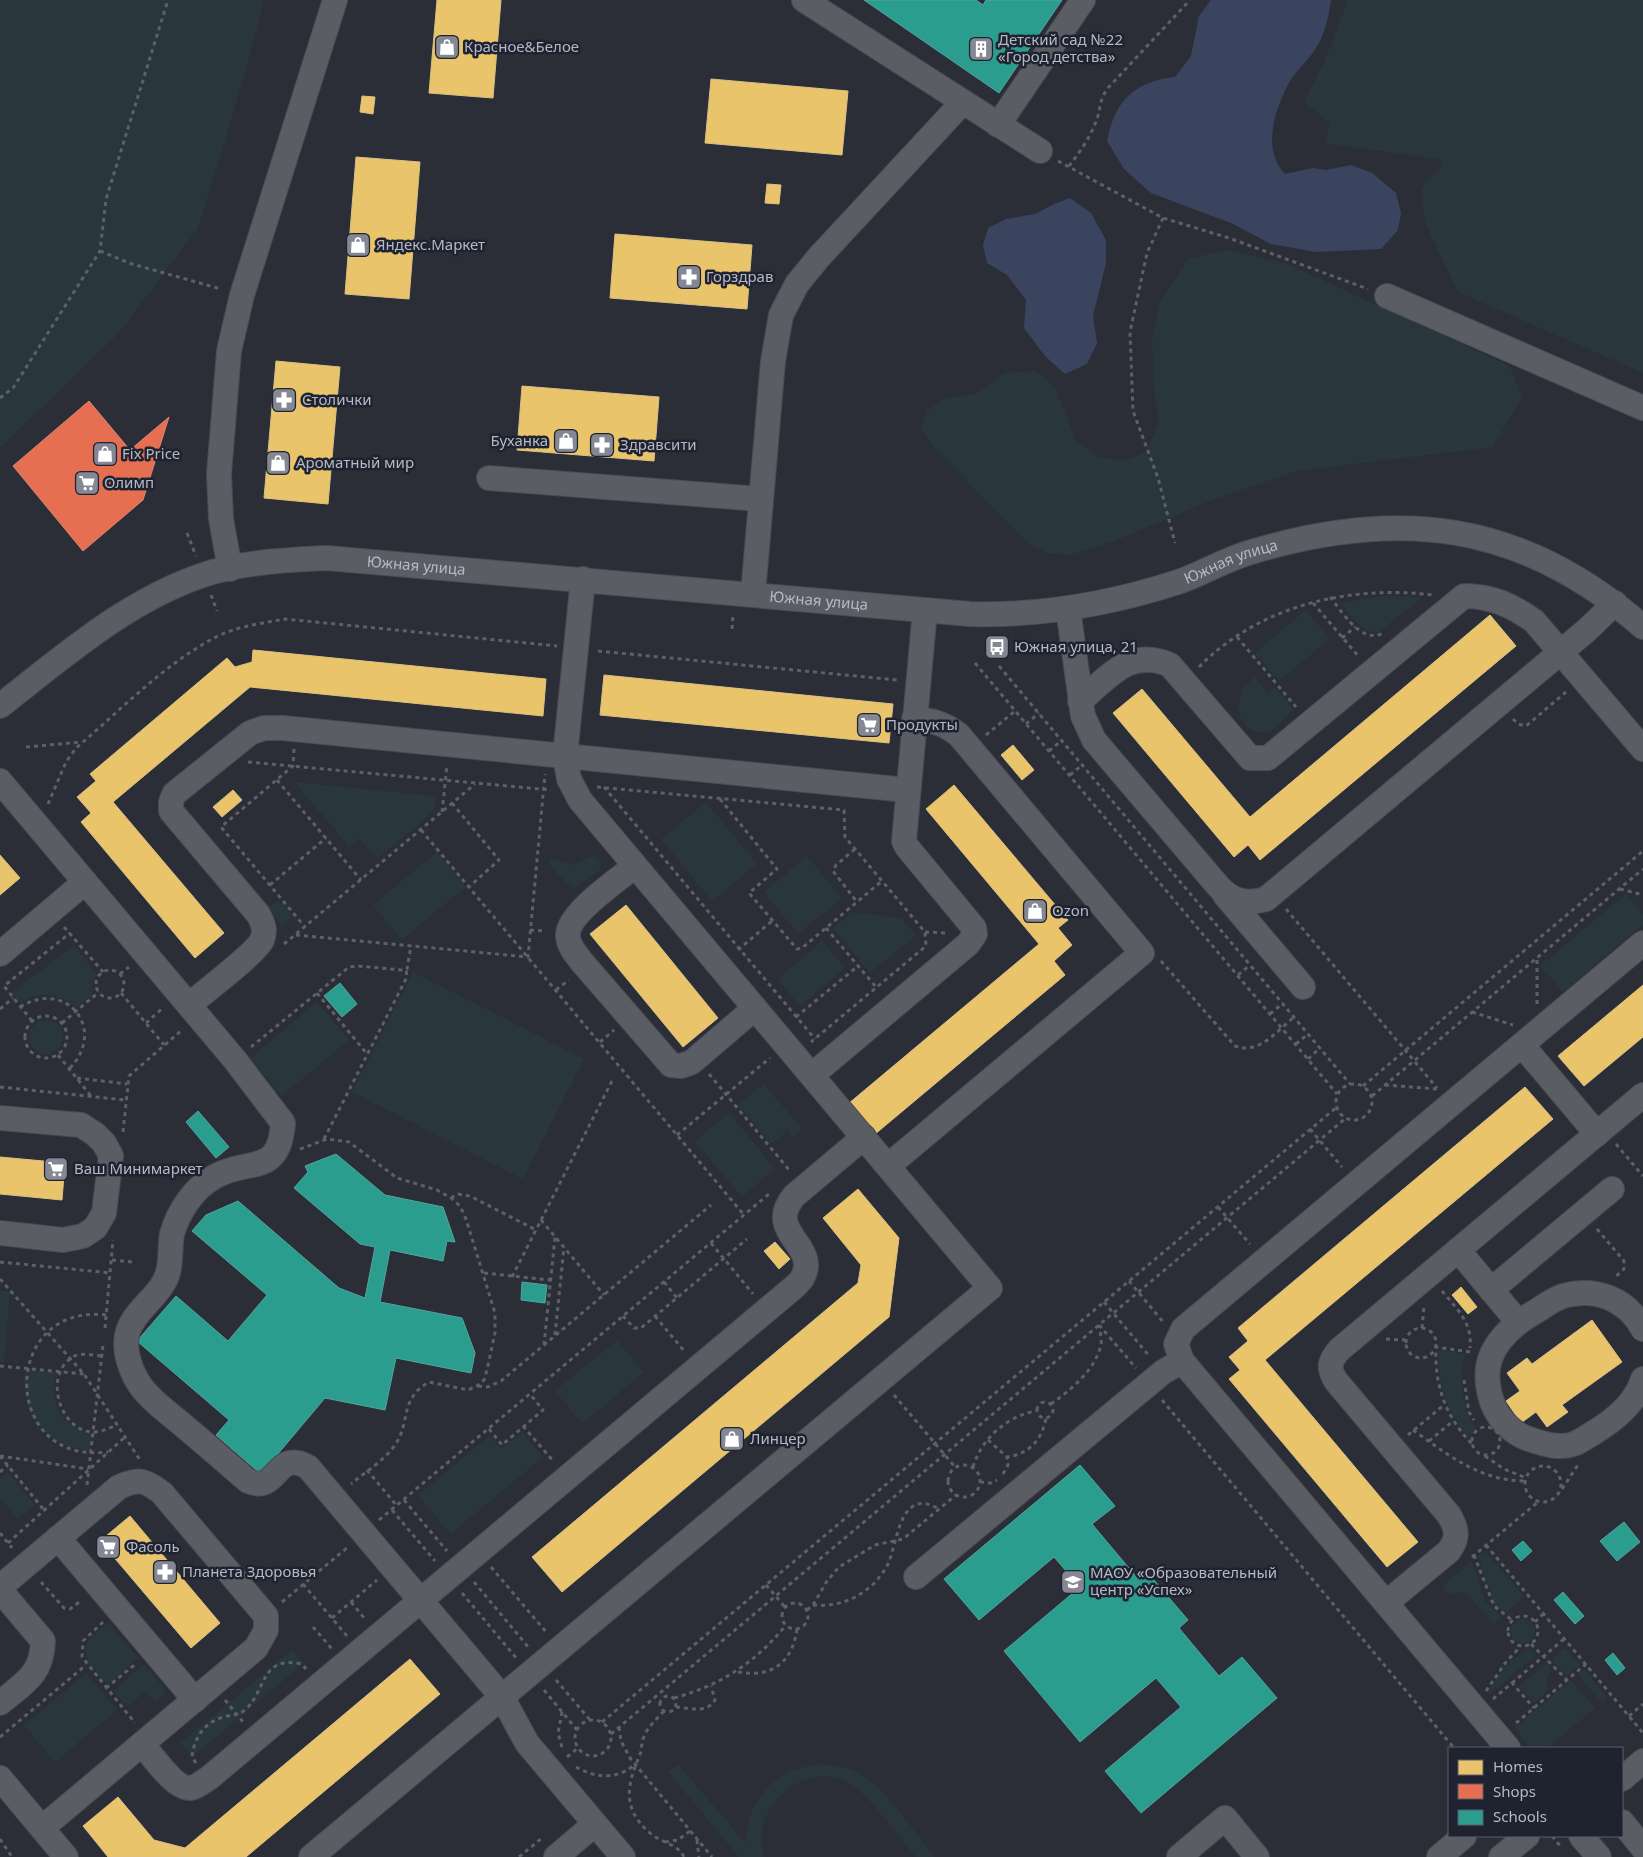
<svg xmlns="http://www.w3.org/2000/svg" width="1643" height="1857" font-family="'Noto Sans',sans-serif">
<style>
.green{fill:#29373c}
.water{fill:#3b445e}
.homes{fill:#e9c46a;stroke:#d9c186}
.shops{fill:#e76f51;stroke:#d88574}
.schools{fill:#2a9d8f;stroke:#54a5a0}
.lines{fill:none;stroke-linecap:round;stroke-linejoin:round}
.minor-casing{stroke:#494b50;stroke-width:26}
.path{stroke:#5e6068;stroke-width:3;stroke-dasharray:4 4;stroke-linecap:butt}
.minor{stroke:#5b5d64;stroke-width:24}
.labels{text-anchor:middle;stroke-width:5;stroke-linejoin:round;paint-order:stroke}
.poi-label{font-size:15px;fill:#b5b9c6;stroke:#1f2330;text-anchor:start}
.street-label{font-size:15px;fill:#b5b9c6;stroke:#1f2330}
</style>
<rect width="100%" height="100%" fill="#2b2e36"/>
<path class="green" d="M0,0h264l-19,74 -47,154 -80,106 -118,114z
M1348,0h295v373l-185,-81 -33,-69 -4,-35 19,-20 3,-8 -118,-17 5,-20 -26,-21 21,-42z
M1225,250l60,13 225,103 12,33 -30,48 -195,24 -85,29 -98,41 -45,14 -21,-2 -17,-8 -99,-100 -11,-17 7,-18 17,-11 30,-5 29,-21 32,-2 20,19 20,50 21,17 27,4 22,-9 13,-29 -5,-35 -2,-46 7,-39 29,-44z
M1388,595l34,3 -44,34 -13,-1 -26,-28z
M1306,610l24,28 -51,43 -24,-28z
M1255,677l13,16 7,-6 18,22c-7,6 -12,16 -22,21 -24,11 -41,-19 -28,-38l-2,-3z
M294,782l142,14 -2,15 -57,48 -18,-21 -10,8z
M706,802l51,62 -45,37 -51,-62z
M437,852l29,35 -64,53 -29,-35z
M807,856l35,42 -44,36 -34,-42z
M591,857h4l6,5 -1,8 -27,19 -21,-21 -3,-7 3,-2 19,6z
M1626,894l17,21v10l-80,67 -23,-26z
M279,900l14,16 -11,9 -14,-17z
M852,912l49,6 15,17 -46,38 -37,-45z
M822,941l23,27 -45,38 -22,-27z
M74,945l23,29 -5,10v12l-16,12c-17,-16 -36,-18 -56,-5l-8,-10z
M413,972l171,87 -61,120 -171,-87z
M317,1002l32,38 -67,56 -32,-38z
M29 1037a17 17 0 1 1 34 0a17 17 0 1 1-34 0Z
M764,1084l38,45 -10,8 -5,-6 -16,13 -33,-39z
M729,1113l46,56 -33,28 -47,-56z
M0,1291l10,1 -6,71 -4,-1z
M617,1340l27,32 -62,52 -27,-33z
M1439,1350l26,4c-8,26 -3,51 11,75l-6,9c-22,-23 -34,-55 -31,-88z
M25,1370l30,2c-4,33 3,53 37,62l-2,17c-44,-4 -71,-37 -65,-81z
M522,1432l21,25 -92,77 -33,-39 72,-60 11,14z
M8,1472l27,33 -17,14 -18,-21v-19z
M1485,1551l39,46 -18,16 -11,-8 -17,-49z
M1472,1561l13,40 16,17 -7,6 -29,-32 -18,2 -3,-3 -1,-4 3,-4z
M1511 1631a12 12 0 1 1 24 0a12 12 0 1 1-24 0Z
M108,1622l31,36 -32,27 -19,-23 -4,-13 7,-13z
M1565,1648l15,17 -13,11 -15,-17z
M293,1649l11,14 -112,94 -12,-14z
M1531,1649l5,6 -46,39 -3,-2 23,-31z
M144,1664l23,28 -12,10 -9,-11 -19,16 -14,-16z
M1546,1664l5,6 -5,12 3,8 -15,13 -15,-17z
M1584,1669l24,29 -6,5 -24,-29z
M86,1673l31,37 -62,52 -31,-37z
M1571,1680l24,28 -47,40h-17l-17,-20z
M678,1764l67,79c3,-13 3,-25 9,-37 21,-40 73,-54 111,-29 24,17 51,57 70,80h-19c-18,-21 -49,-67 -74,-77 -45,-17 -93,33 -78,77h-25l-71,-85z"/>
<path class="water" d="M1211,0h120c-2,16 -6,33 -15,48 -7,12 -19,21 -26,33 -15,27 -29,68 -5,93l28,-6 13,2 25,-5 21,8 24,20 5,20 -3,17 -17,19 -65,3 -45,-8 -40,-21 -80,-30 -27,-24 -17,-28c8,-40 26,-59 68,-64l16,-21 8,-40z
M1070,198l21,15 15,27v23l-13,53 4,27 -10,21 -22,10 -20,-18 -21,-28 2,-28 -19,-25 -20,-12 -4,-18 5,-17 18,-9 29,-5 19,-10z"/>
<path class="homes" d="M437,0h64l-8,98 -64,-5z
M711,79l137,12 -6,64 -137,-12z
M362,96l13,1 -2,17 -13,-2z
M356,157l64,5 -11,137 -64,-5z
M767,184l14,1 -2,19 -14,-1z
M615,234l137,11 -5,64 -137,-11z
M276,361l64,6 -12,137 -64,-6z
M522,386l137,11 -5,64 -137,-11z
M1490,615l26,31 -256,214 -12,-15 -14,12 -121,-144 29,-24 108,128z
M253,650l293,29 -3,37 -293,-29 -137,115 111,131 -29,25 -114,-136 10,-9 -14,-16 19,-16 -6,-7 137,-116 8,9 17,-5z
M604,675l289,29 -4,39 -289,-28z
M1013,745l21,25 -12,10 -21,-25z
M954,785l114,135 -10,8 14,17 -18,16 11,14 -191,160 -26,-31 191,-160 -113,-135z
M233,790l9,10 -20,17 -9,-10z
M0,855l20,23 -20,17z
M626,905l92,113 -35,29 -93,-113z
M1643,985v52l-59,49 -26,-30z
M1525,1087l28,32 -288,241 153,182 -31,25 -158,-188 11,-9 -11,-13 19,-16 -10,-13z
M0,1157l65,6 -3,37 -62,-6z
M858,1189l41,49 -10,79 -327,275 -30,-35 326,-274 3,-18 -38,-47z
M775,1242l15,17 -11,10 -15,-18z
M1461,1287l16,20 -9,7 -16,-19z
M1592,1320l30,42 -60,43 6,7 -21,15 -11,-15 -15,11 -15,-22 14,-10 -13,-18 20,-15 5,6z
M130,1516l90,107 -29,25 -91,-107z
M410,1659l30,35 -194,163h-138l-25,-31 35,-29 36,43 31,8z"/>
<path class="shops" d="M89,401l41,49 39,-33 -26,83 -60,51 -70,-85z"/>
<path class="schools" d="M864,0h112l7,5 3,-5h76l-63,93z
M340,983l17,21 -15,13 -18,-21z
M198,1111l31,36 -13,11 -30,-36z
M336,1154l49,41 58,12 12,35 -8,-1 -4,20 -53,-11 -10,52 82,16 13,35 -4,20 -75,-15 -11,52 -60,-12 -64,76 -45,-39 13,-15 -92,-79 39,-45 52,45 39,-46 -75,-64 14,-16 32,-14 101,87 26,10 10,-51 -15,-3 -66,-56 14,-16 -3,-6z
M522,1282l25,3 -2,18 -24,-3z
M1080,1465l35,41 -23,18 47,56 9,-7 40,47 -9,8 40,48 23,-19 35,41 -136,115 -36,-42 76,-64 -25,-29 -76,64 -76,-91 76,-64 -26,-30 -75,63 -35,-41z
M1624,1522l16,20 -23,19 -17,-20z
M1523,1541l9,10 -11,10 -9,-11z
M1563,1592l21,24 -9,8 -21,-24z
M1613,1653l12,15 -8,7 -12,-15z"/>
<g class="lines">
<defs>
<g id="minor">
<path d="M804,0l236,151"/>
<path d="M998,125l85,-125"/>
<path d="M1387,296l256,112"/>
<path d="M489,478l271,21"/>
<path d="M230,569l-9,-50 -2,-45 10,-123 13,-56 93,-295"/>
<path d="M753,594l20,-233 8,-46 16,-31 22,-27 143,-154"/>
<path d="M1068,609l15,107 11,24 124,146c14,15 27,19 48,13l321,-269 28,-27"/>
<path d="M1080,701c29,-24 50,-54 90,-36l80,93h18l196,-162c28,0 47,9 70,25l109,128"/>
<path id="s1" d="M0,706c63,-49 126,-105 203,-131 39,-13 83,-15 124,-17l643,56c72,2 140,-10 208,-32 24,-8 46,-22 70,-29 150,-46 274,-32 395,74"/>
<path d="M0,781l235,279 48,63c-4,55 -35,34 -69,54 -20,11 -36,35 -42,57 -2,11 -1,23 -3,34 -4,26 -33,39 -41,63 -6,18 3,42 14,57 10,13 24,23 36,33 24,20 47,40 70,60 30,14 27,-33 60,-14l194,230 25,46 96,114"/>
<path d="M635,866c-16,13 -70,49 -67,71 1,10 8,17 13,24l90,104 10,1 11,-4 63,-54"/>
<path d="M1225,895l78,92"/>
<path d="M0,954l85,-72"/>
<path d="M189,1005c14,-12 67,-52 73,-65 4,-10 1,-17 -4,-26l-87,-103v-9l3,-8 76,-61 14,-5h19l624,62"/>
<path d="M1522,1045l75,89"/>
<path d="M812,1075l156,-131 7,-10 -1,-6 -67,-81 -3,-6 21,-231"/>
<path d="M0,1118l81,7 14,9 9,9 7,13 -7,57 -9,15 -12,8 -20,4 -63,-7"/>
<path d="M888,1166l254,-213 -183,-218c-14,-11 -26,-15 -45,-16"/>
<path d="M1458,1250l60,72"/>
<path d="M1491,1290l121,-101"/>
<path d="M1643,1329c-16,-30 -47,-42 -80,-33 -10,3 -21,12 -30,17 -17,10 -36,26 -43,46 -5,15 -2,34 4,48 6,13 19,26 32,31 17,6 37,13 54,3 26,-15 54,-33 63,-62"/>
<path d="M58,1538l137,162"/>
<path d="M916,1577l247,-205 19,-11"/>
<path d="M0,1587l119,-100c20,-9 26,-7 43,6l104,123v14l-10,18 -214,180"/>
<path d="M0,1590l43,51c-1,34 -19,42 -43,62"/>
<path d="M1386,1603l63,-52c10,-14 8,-22 0,-36l-113,-134c-8,-13 -7,-19 3,-31l304,-255"/>
<path d="M142,1744c10,11 33,46 49,44 6,-1 13,-7 18,-10l584,-490c3,-3 8,-7 10,-11 16,-33 -39,-44 -9,-81l70,-59"/>
<path d="M1508,1748l-326,-387 -6,-17 7,-15 460,-386"/>
<path d="M0,1778l66,79"/>
<path d="M1622,1779l21,-18"/>
<path d="M1622,1822l21,26"/>
<path d="M1581,1836l18,21"/>
<path d="M311,1857l679,-569 -410,-488 -11,-21 -4,-23 18,-177"/>
<path d="M556,1857l39,-33"/>
<path d="M1179,1857l46,-39 32,39"/>
<path d="M1439,1857l25,-21"/>
<path d="M1501,1857l26,-21"/>
</g>
</defs>
<use href="#minor" class="minor-casing"/>
<path class="path" d="M1058,161l105,57 66,20 139,51
M1069,166c11,-14 22,-30 28,-47 4,-13 2,-17 10,-30l83,-89
M1163,218l-16,35 -17,79 3,79 25,67 17,65
M100,251l32,13 89,25
M0,398l13,-10 87,-137 6,-52 62,-199
M187,533l9,23
M211,595l6,16
M1330,597c12,14 31,48 53,36
M1313,603l46,54
M732,629l1,-14
M1237,637l59,70
M1342,638l13,-11
M598,651l299,29
M975,663l362,431
M999,666l351,418
M1199,667c61,-62 150,-82 234,-72
M1513,719l5,5 8,2 40,-34
M1026,724l13,-11
M986,735l29,-24
M26,747l56,-5
M294,749l-1,17 -72,61 84,100
M1049,751l13,-11
M248,762l303,28
M1070,775l12,-10
M277,780l84,100
M597,787l247,23 1,27 80,95 1,14 -115,96
M604,787l211,252
M720,799l57,70 -28,24 48,56 5,-1 80,-67
M452,803l47,57 -30,27
M48,804l18,-42 10,-14c45,-38 89,-85 142,-112 21,-10 45,-13 67,-17l272,27
M442,812l5,-47
M421,830l323,385
M855,849l-19,16 -3,6 24,31
M270,885l56,-47
M1620,889l23,6
M1286,909l151,179
M64,927l39,45
M826,928l50,59
M530,930l15,1
M925,932l22,1
M296,935l232,22 17,-183
M284,944l191,-160
M738,950l34,-29
M1161,961l74,85c24,9 42,-15 59,-29
M96 984a14 14 0 1 1 28 0a14 14 0 1 1-28 0Z
M120,974l9,-7
M1238,975l12,-10
M556,990l13,-10
M121,993l43,52
M317,993l50,61
M1537,1004v-46
M20,1007c47,-29 88,23 49,62
M0,1009l13,-11
M1472,1012l41,13
M1270,1014l13,-11
M25 1037a21 21 0 1 1 42 0a21 21 0 1 1-42 0Z
M796,1017l62,-51
M32,1021l-28,-35 66,-53
M62,1023l37,-31
M146,1023l18,-16
M600,1042l14,-12
M1296,1044l12,-10
M251,1047l98,-80 9,-1 44,4 5,-1 4,-23
M58,1055l33,41
M1308,1059l12,-11
M709,1074l81,97
M77,1078l50,6
M1336 1102a18 18 0 1 1 36 0a18 18 0 1 1-36 0Z
M1385,1085l52,4
M1363,1086l280,-235
M0,1087l125,13
M1372,1096l271,-227
M1310,1129l32,38
M123,1132l6,-56 53,-46
M677,1135l93,-77
M324,1139l83,-162 -1,-7
M1616,1144l27,32
M300,1149l27,-10 22,3 48,36 40,12 14,8 9,8 6,13 29,94v20l-8,37 -3,10 -7,6 -9,4 -39,-8c-30,17 -18,40 -34,63 -11,16 -30,27 -44,39
M451,1198l7,-4 12,2 66,34
M1218,1207l32,37
M541,1220l63,75
M1597,1229l27,32v8l-10,9
M711,1243l42,51
M112,1260l21,2
M0,1262l111,11
M484,1273l66,7
M512,1277l101,-198
M0,1279l84,95 56,86
M1129,1281l35,42
M664,1282l13,16
M1442,1291c14,17 31,32 28,57
M1104,1302l46,55
M106,1315c-106,-12 -106,151 2,137
M623,1316l11,12h7l106,-89
M655,1316l30,36
M1099,1325l37,43
M1406 1343a15 15 0 1 1 30 0a15 15 0 1 1-30 0Z
M105,1328l8,-88
M1422,1328l2,-22
M555,1335l9,-88
M1386,1339l19,1
M544,1345l11,-108
M1470,1352l-34,-5c-2,38 10,70 36,97
M101,1356c-8,-1 -23,-4 -30,2 -28,20 -10,75 24,74 8,-1 15,-4 22,-7
M0,1366l84,8
M1464,1380l5,32 5,8
M478,1386l10,1 13,-6 210,-176
M894,1395l61,72
M1162,1400l292,348
M1037 1410a8 8 0 1 1 16 0a8 8 0 1 1-16 0Z
M1051,1404c20,-14 44,-34 50,-59 1,-6 -1,-14 -2,-20
M523,1426l31,36
M1472 1441a14 14 0 1 1 28 0a14 14 0 1 1-28 0Z
M489,1429l13,16 41,-35 -13,-16
M1413,1430c35,25 67,51 112,51
M1408,1435l37,-31
M988,1440l19,17c22,-3 35,-17 39,-39
M1429,1441l24,-20
M0,1456l88,13
M0,1456l44,54
M1485,1456l19,13 22,9
M948 1481a16 16 0 1 1 32 0a16 16 0 1 1-32 0Z
M1525 1484a18 18 0 1 1 36 0a18 18 0 1 1-36 0Z
M973,1467c8,-28 34,-51 63,-56
M367,1470l30,36
M0,1472l8,-7
M1003,1474l5,-9 -1,-8
M980,1482l11,1 6,-3
M87,1485l16,-140
M1562,1489l16,-24
M404,1500l43,51
M392,1510l43,51
M379,1520l390,-326
M0,1533l12,15
M8,1543l117,-106
M1486,1545l157,188
M1474,1555l20,51 18,14
M1472,1557l66,-55
M491,1567l56,66
M41,1582l23,26 6,1 12,-9
M474,1582l55,66
M303,1584l44,52
M766,1585l19,22
M462,1593l55,66
M282,1602l66,-55
M351,1602l14,17
M782 1616a13 13 0 1 1 26 0a13 13 0 1 1-26 0Z
M813,1605c30,3 59,-12 74,-39 11,-20 11,-81 52,-57
M807,1610l6,-5 14,-24 12,-14 36,-22 28,-6 53,-44
M1508 1631a15 15 0 1 1 30 0a15 15 0 1 1-30 0Z
M332,1618l45,-38
M103,1622l-20,19 -1,16 53,66
M1535,1622l8,-8
M313,1627l19,22
M1531,1644l36,36
M738,1672c34,6 54,-9 59,-43
M556,1680l34,40
M1512,1683l52,-44
M106,1688l31,-25
M544,1690l33,40
M1486,1691l20,-29 14,-15
M660 1704a8 8 0 1 1 16 0a8 8 0 1 1-16 0Z
M674,1698c47,-13 81,-35 112,-73
M1493,1699l19,-16 22,25
M225,1700l18,22
M676,1707c14,1 31,7 39,-7l-4,-14
M664,1711c-8,9 -17,16 -21,28 -2,6 -1,12 -4,18 -13,30 -16,53 11,76 11,10 27,10 34,24
M562,1712l-4,21 5,18
M1629,1716l14,-12
M575 1738a18 18 0 1 1 36 0a18 18 0 1 1-36 0Z
M602,1722l735,-615
M1516,1723l70,-59
M619,1727l2,14 9,17 82,99
M611,1734l735,-616
M0,1737l86,-72
M567,1757l11,-9
M196,1763l-4,-6c2,-19 12,-34 31,-40 8,-2 15,-2 22,-7 22,-20 15,-55 57,-46l4,5
M576,1767c19,11 39,13 57,-1
M1552,1836l9,11
M0,1839l12,18
M697,1840l2,17
M665,1842l13,-2 12,-9
M519,1857l23,-19"/>
<use href="#minor" class="minor"/>
</g>
<defs>
<symbol id="shop-square" viewBox="-11 -11 22 22"><rect x="-9" y="-9" width="18" height="18" rx="4" fill="#858894" stroke="#1f2330"/><path d="M-5-2.5h2.3a2.7 3.5 0 0 1 5.4 0H5L5.5 6h-11ZM-1.5-2.5h3a1.5 2.3 0 0 0-3 0Z" fill="#fff"/></symbol>
<symbol id="building-square" viewBox="-11 -11 22 22"><rect x="-9" y="-9" width="18" height="18" rx="4" fill="#858894" stroke="#1f2330"/><path d="M-4-6H4V6H1V3H-1V6H-4ZM-2.5-4.3h1.7v1.8h-1.7ZM.8-4.3h1.7v1.8H.8ZM-2.5-1h1.7V.8h-1.7ZM.8-1h1.7V.8H.8Z" fill="#fff"/></symbol>
<symbol id="pharmacy-square" viewBox="-11 -11 22 22"><rect x="-9" y="-9" width="18" height="18" rx="4" fill="#858894" stroke="#1f2330"/><path d="M-2-6h4v4h4v4h-4v4h-4v-4h-4v-4h4Z" fill="#fff"/></symbol>
<symbol id="supermarket-square" viewBox="-11 -11 22 22"><rect x="-9" y="-9" width="18" height="18" rx="4" fill="#858894" stroke="#1f2330"/><path d="M-6-5.5h2.5l.6 2H6L4.5 2H-2.5L-4.4-4H-6ZM-1.5 3.2a1.3 1.3 0 1 0 .1 0ZM3 3.2a1.3 1.3 0 1 0 .1 0Z" fill="#fff"/></symbol>
<symbol id="bus-square" viewBox="-11 -11 22 22"><rect x="-9" y="-9" width="18" height="18" rx="4" fill="#858894" stroke="#1f2330"/><path d="M-5-6H5V4H4V6H2V4H-2V6H-4V4H-5ZM-3.5-4V0h7V-4ZM-3.5 1.2v1.5H-2V1.2ZM2 1.2v1.5H3.5V1.2Z" fill="#fff"/></symbol>
<symbol id="school-square" viewBox="-11 -11 22 22"><rect x="-9" y="-9" width="18" height="18" rx="4" fill="#858894" stroke="#1f2330"/><path d="M0-5L7-2L0 1L-7-2ZM-4 1L0 2.5L4 1V4Q0 6-4 4Z" fill="#fff"/></symbol>
</defs>
<g fill-rule="evenodd">
<use href="#shop-square" x="433" y="33" width="28" height="28"/>
<use href="#building-square" x="967" y="35" width="28" height="28"/>
<use href="#shop-square" x="344" y="231" width="28" height="28"/>
<use href="#pharmacy-square" x="675" y="263" width="28" height="28"/>
<use href="#pharmacy-square" x="270" y="386" width="28" height="28"/>
<use href="#shop-square" x="552" y="427" width="28" height="28"/>
<use href="#pharmacy-square" x="588" y="431" width="28" height="28"/>
<use href="#shop-square" x="91" y="440" width="28" height="28"/>
<use href="#shop-square" x="264" y="449" width="28" height="28"/>
<use href="#supermarket-square" x="73" y="469" width="28" height="28"/>
<use href="#bus-square" x="983" y="633" width="28" height="28"/>
<use href="#supermarket-square" x="855" y="711" width="28" height="28"/>
<use href="#shop-square" x="1021" y="897" width="28" height="28"/>
<use href="#supermarket-square" x="42" y="1155" width="28" height="28"/>
<use href="#shop-square" x="718" y="1425" width="28" height="28"/>
<use href="#supermarket-square" x="94" y="1533" width="28" height="28"/>
<use href="#pharmacy-square" x="151" y="1558" width="28" height="28"/>
<use href="#school-square" x="1059" y="1568" width="28" height="28"/>
</g>
<g class="labels">
<g class="poi-label">
<text x="998" y="45">Детский сад №22<tspan x="998" dy="17">«Город детства»</tspan></text>
<text x="464" y="52">Красное&amp;Белое</text>
<text x="376" y="250">Яндекс.Маркет</text>
<text x="706" y="282">Горздрав</text>
<text x="302" y="405">Столички</text>
<text x="548" y="446" text-anchor="end">Буханка</text>
<text x="620" y="450">Здравсити</text>
<text x="122" y="459">Fix Price</text>
<text x="296" y="468">Ароматный мир</text>
<text x="104" y="488">Олимп</text>
<text x="1014" y="652">Южная улица, 21</text>
<text x="886" y="730">Продукты</text>
<text x="1052" y="916">Ozon</text>
<text x="74" y="1174">Ваш Минимаркет</text>
<text x="750" y="1444">Линцер</text>
<text x="126" y="1552">Фасоль</text>
<text x="182" y="1577">Планета Здоровья</text>
<text x="1090" y="1578">МАОУ «Образовательный<tspan x="1090" dy="17">центр «Успех»</tspan></text>
</g>
<g class="street-label">
<text dy="5" stroke="none"><textPath href="#s1" startOffset="1282">Южная улица</textPath></text>
<text dy="5" stroke="none"><textPath href="#s1" startOffset="458">Южная улица</textPath></text>
<text dy="5" stroke="none"><textPath href="#s1" startOffset="862">Южная улица</textPath></text>
</g>
</g>
<rect x="1448" y="1747" width="175" height="90" fill="#1f2330" stroke="#5b5f6c"/>
<rect x="1458" y="1760" width="25" height="15" fill="#e9c46a" stroke="#5b5f6c"/>
<text x="1493" y="1772" font-size="15" fill="#b5b9c6">Homes</text>
<rect x="1458" y="1784" width="25" height="15" fill="#e76f51" stroke="#5b5f6c"/>
<text x="1493" y="1797" font-size="15" fill="#b5b9c6">Shops</text>
<rect x="1458" y="1810" width="25" height="15" fill="#2a9d8f" stroke="#5b5f6c"/>
<text x="1493" y="1822" font-size="15" fill="#b5b9c6">Schools</text>
</svg>
